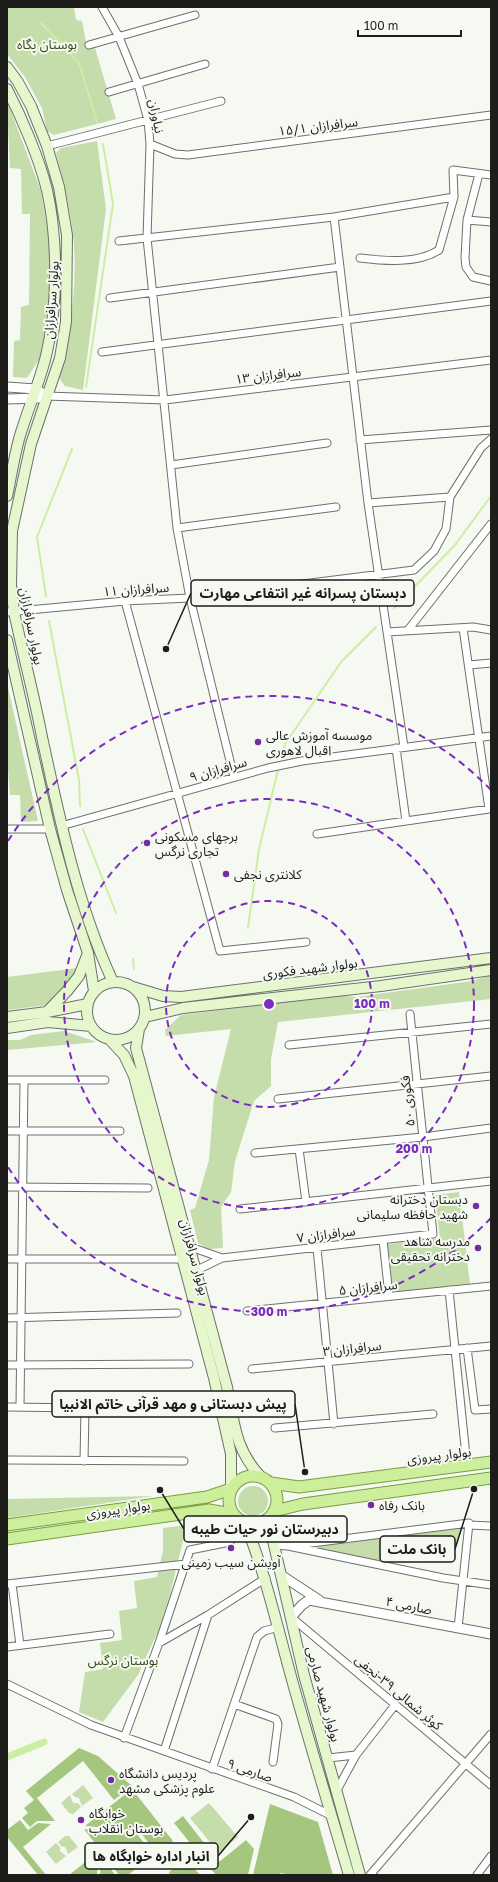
<svg xmlns="http://www.w3.org/2000/svg" width="498" height="1882" font-family="'Golos Text','Noto Sans Arabic',sans-serif">
<style>
.green{fill:#c5dcab}
.forest{fill:#a5c67e}
.lines{fill:none;stroke-linecap:round;stroke-linejoin:round}
.stream{stroke:#cceea4;stroke-width:2}
.canal{stroke:#cceea4;stroke-width:7}
.minor-casing{stroke:#6e716b;stroke-width:9}
.tertiary-casing{stroke:#6e716b;stroke-width:11}
.secondary-casing{stroke:#6e716b;stroke-width:12}
.primary-casing{stroke:#799e43;stroke-width:13}
.minor{stroke:#fff;stroke-width:7}
.tertiary{stroke:#fff;stroke-width:9}
.secondary{stroke:#e6f7cd;stroke-width:10}
.primary{stroke:#cdee9b;stroke-width:11}
.ring{fill:none;stroke:#7b2cbf;stroke-width:2;stroke-dasharray:7 5}
.poi-dot{fill:#732da1;stroke:#f5f9f2;stroke-width:1.5}
.labels{text-anchor:middle;stroke-width:4;stroke-linejoin:round;paint-order:stroke}
.park-label{font-size:13px;fill:#364b18;stroke:#f5f9f2}
.street-label{font-size:13px;fill:#1d1e1c;stroke:#f5f9f2}
.poi-label{font-size:13px;fill:#1d1e1c;stroke:#f5f9f2;text-anchor:start}
.centre{fill:#7b2cbf;stroke:#f5f9f2;stroke-width:2}
.ring-label{font-size:12px;text-anchor:middle;font-weight:bold;fill:#7b2cbf;stroke:#f5f9f2;stroke-width:4;stroke-linejoin:round;paint-order:stroke}
.leader{fill:none;stroke:#1d1e1c;stroke-width:1.5}
.callout-dot{fill:#1d1e1c;stroke:#f5f9f2;stroke-width:1.5}
.callout{fill:#f5f9f2;stroke:#1d1e1c;stroke-width:1.5}
.callout-label{font-size:14px;text-anchor:middle;font-weight:bold;fill:#1d1e1c}
</style>
<rect width="100%" height="100%" fill="#f5f9f2"/>
<path class="green" d="M7,7h67l2,13 6,1 5,27h8l21,71 -62,16 -7,-4 -5,-23 -17,-31 -18,-23z
M7,106h2l32,85 8,45 2,51 -3,33 -6,35 -15,23 -14,-1 1,-36 6,-1 1,-33 8,-2 1,-91h-8l-1,-45 -11,-1z
M97,141l9,68 -23,181 -18,-4 -6,-8c12,-47 19,-96 14,-143 -3,-28 -10,-55 -17,-82l5,-5z
M7,683l31,138 -17,1 -1,-27h-10l-3,-39z
M78,968l-13,19 -17,18 -41,5v-33z
M491,975v24l-213,23 -7,37v27l-17,15 -19,60 -4,31 -10,15 2,41 -14,1 -11,-6 -8,-33 5,-2 14,-48 5,-63 17,-68 -65,7 -1,-6 16,-15 157,-20 18,2 116,-16z
M64,1031l33,11 -90,8v-10h13l11,-5z
M459,1192l11,92 -83,9 -5,-48 58,-7 -5,-43z
M238 1501a15 15 0 1 1 30 0a15 15 0 1 1-30 0Z
M153,1496l-146,22v-19z
M187,1525l-17,69 -11,35 -21,46 -35,47 -24,-10 6,-40 18,-3 -3,-26 22,-3 -3,-29 18,-3 -3,-27 23,-4 6,-26v-23z
M462,1525l-5,21 -70,-11z
M384,1535l-4,27 -64,-13 4,-6z
M83,1785l10,13 -11,8 -3,-8 -4,-1 -3,-3z
M70,1795l3,8h5l3,4 -8,7 -4,-1 -8,-10z
M209,1803l29,34 -19,16 -29,-35z
M65,1836h4l9,11 -10,7 -3,-7 -4,-1 -3,-4z
M56,1843l4,4v4l6,5 -10,8 -10,-12z"/>
<path class="forest" d="M79,1748l19,8 34,30 -18,14 -31,-39 -46,37 18,23h-18l-7,6 -8,-9 6,-5 -4,-5 10,-8 -8,-9z
M132,1789l41,52 -16,12 -18,-22 -54,-5z
M270,1804l48,18 15,53h-44l-8,-2 -3,2h-25z
M183,1816l36,46 27,-22 8,9 -6,26h-32l-42,-52z
M20,1820l8,10 10,-7 13,1 -28,23 23,28h-8l-31,-38v-7z
M84,1829l52,4 18,22 -26,20h-9z
M98,1852l3,3 -3,3 -1,17h-28z
M103,1858l12,17h-15l1,-16z
M186,1858l14,17h-30l-1,-3z"/>
<g class="lines">
<path class="stream" d="M41,23l38,40 18,59
M86,387l27,-183 -10,-60
M46,596l-9,-59 35,-88
M394,608l61,-63 36,-49
M49,621l30,159 1,26
M284,751l1,-7 56,-82 35,-35
M83,829l33,84
M248,928l11,-79 19,-79
M133,959l1,10"/>
<path class="canal" d="M7,1757l37,-15"/>
<defs>
<path id="minor" d="M102,7l17,30 19,47 10,36 2,24 -3,94 30,290 13,70 44,179
M89,45l106,-30
M109,92l96,-28
M150,144l25,10 13,1 303,-40
M47,146l174,-45
M479,174l-12,46 -2,38 1,9 7,10 18,4
M334,217l34,286 36,244
M467,220l24,2
M119,241l215,-24 120,-20
M360,258c24,3 58,6 79,-8l15,-53 -1,-27 38,5
M110,298l230,-31
M102,352l389,-51
M46,396l119,4 326,-40
M360,440l131,-10
M171,465l156,-22
M368,503l82,-6
M177,528l159,-21
M125,601l95,350 86,-9
M7,612l118,-11 65,-3 224,-28 20,-19 12,-22 4,-32 31,-49 10,-9
M408,630l83,-106
M387,632l86,-5 18,3
M469,665l22,-2
M406,821l83,-12 -26,-181
M61,826l207,-58 34,-7 189,-25
M7,829h43
M317,834l89,-13 -10,-73
M289,1045l202,-21
M7,1080h98
M278,1099l213,-23
M7,1131h113
M299,1149l7,53
M255,1153l168,-16 68,-9
M7,1187l141,1
M240,1209l251,-28
M383,1240l6,56
M188,1246l34,12
M317,1248l17,176
M7,1259h175
M195,1271l27,-13 211,-24 -23,-220
M449,1290l18,176
M247,1311l244,-25
M7,1318l170,-5
M467,1348l8,62 16,-1
M7,1365l182,-1
M252,1369l239,-23
M7,1407l78,1 110,-3
M20,1407l4,-327
M275,1428l158,-14
M7,1460l177,1
M84,1461l1,-53
M469,1525l22,1
M273,1545l15,1 155,32 48,7
M288,1546l181,-23 -11,105
M7,1584l179,-20
M12,1584l8,61
M291,1617l200,168
M159,1643l49,-28 58,-37
M7,1647l103,-13
M7,1684l84,41 203,72 38,19
M234,1704l42,15 2,5 -5,38
M124,1738l35,-95 31,-93 40,-8
M164,1751l44,-136
M328,1758l28,-3
M212,1769l45,-132 7,-6 15,-4
M337,1790l19,-35 39,-50
M370,1875l121,-141
M477,1875l14,-19"/>
<path id="tertiary" d="M7,387l29,2 10,7
M7,399l32,-1
M281,1575l38,25
M291,1617l11,-12 7,-5 182,34"/>
<path id="secondary" d="M7,67l11,15 13,24 16,40 12,41 8,48 -1,87 -6,36 -29,86 -19,87 -1,54 3,27c9,42 20,83 28,125 18,83 35,167 71,245
M7,89c15,29 32,69 40,101 11,49 11,118 -1,166 -7,28 -19,55 -27,83 -5,19 -8,38 -12,57
M7,640l43,189 17,61 21,63 6,38
M87 1011a29 29 0 1 1 58 0a29 29 0 1 1-58 0Z
M133,987l30,9 18,1 310,-39
M47,1012l21,-22 11,-14 9,-23
M7,1017l40,-5 41,-8
M145,1017l38,-9 198,-22 110,-16
M7,1028l41,-6 43,4
M139,1029l-3,19 91,339c7,35 8,63 34,90
M109,1039l15,16 10,21 80,302 17,76v35
M268,1519l36,156 56,200
M245,1523c21,52 32,103 47,157 18,65 38,130 57,195"/>
<path id="primary" d="M229 1500a24 24 0 1 1 48 0a24 24 0 1 1-48 0Z
M271,1483l28,4 192,-25
M274,1511l29,-7 188,-26
M7,1525l200,-28 24,-8
M7,1539l202,-29 24,4"/>
</defs>
<use href="#minor" class="minor-casing"/>
<use href="#tertiary" class="tertiary-casing"/>
<use href="#secondary" class="secondary-casing"/>
<use href="#primary" class="primary-casing"/>
<use href="#minor" class="minor"/>
<use href="#tertiary" class="tertiary"/>
<use href="#secondary" class="secondary"/>
<use href="#primary" class="primary"/>
</g>
<g class="ring">
<circle cx="269" cy="1004" r="103"/>
<circle cx="269" cy="1004" r="205"/>
<path d="M491 1218A308 308 0 0 1 8 1167M8 841A308 308 0 0 1 491 790"/>
</g>
<g class="poi-dot">
<circle cx="258" cy="742" r="4"/>
<circle cx="147" cy="843" r="4"/>
<circle cx="226" cy="874" r="4"/>
<circle cx="476" cy="1206" r="4"/>
<circle cx="478" cy="1248" r="4"/>
<circle cx="371" cy="1505" r="4"/>
<circle cx="231" cy="1548" r="4"/>
<circle cx="111" cy="1780" r="4"/>
<circle cx="81" cy="1820" r="4"/>
</g>
<g class="labels">
<g class="park-label">
<text x="47" y="49">بوستان پگاه</text>
<text x="123" y="1665">بوستان نرگس</text>
</g>
<g class="street-label">
<text transform="translate(157 116) rotate(79)" y="5">نیاوران</text>
<text transform="translate(318 126) rotate(-7)" y="5">سرافرازان ۱۵/۱</text>
<text transform="translate(51 300) rotate(-86)" y="5">بولوار سرافرازان</text>
<text transform="translate(268 375) rotate(-7)" y="5">سرافرازان ۱۳</text>
<text transform="translate(136 589) rotate(-4)" y="5">سرافرازان ۱۱</text>
<text transform="translate(32 626) rotate(79)" y="5">بولوار سرافرازان</text>
<text transform="translate(218 769) rotate(-16)" y="5">سرافرازان ۹</text>
<text transform="translate(310 968) rotate(-7)" y="5">بولوار شهید فکوری</text>
<text transform="translate(407 1101) rotate(-96)" y="5">فکوری ۵۰</text>
<text transform="translate(326 1234) rotate(-7)" y="5">سرافرازان ۷</text>
<text transform="translate(195 1257) rotate(75)" y="5">بولوار سرافرازان</text>
<text transform="translate(368 1287) rotate(-6)" y="5">سرافرازان ۵</text>
<text transform="translate(352 1348) rotate(-6)" y="5">سرافرازان ۳</text>
<text transform="translate(439 1455) rotate(-7)" y="5">بولوار پیروزی</text>
<text transform="translate(118 1509) rotate(-8)" y="5">بولوار پیروزی</text>
<text transform="translate(409 1605) rotate(11)" y="5">صارمی ۴</text>
<text transform="translate(399 1692) rotate(40)" y="5">کوثر شمالی ۳۹-نجفی</text>
<text transform="translate(324 1694) rotate(75)" y="5">بولوار شهید صارمی</text>
<text transform="translate(250 1770) rotate(19)" y="5">صارمی ۹</text>
</g>
<g class="poi-label">
<text x="266" y="740">موسسه آموزش عالی<tspan x="266" dy="15">اقبال لاهوری</tspan></text>
<text x="155" y="841">برجهای مسکونی<tspan x="155" dy="15">تجاری نرگس</tspan></text>
<text x="234" y="879">کلانتری نجفی</text>
<text x="468" y="1204" text-anchor="end">دبستان دخترانه<tspan x="468" dy="15">شهید حافظه سلیمانی</tspan></text>
<text x="470" y="1246" text-anchor="end">مدرسه شاهد<tspan x="470" dy="15">دخترانه تحقیقی</tspan></text>
<text x="379" y="1510">بانک رفاه</text>
<text x="231" y="1567" text-anchor="middle">آویشن سیب زمینی</text>
<text x="119" y="1778">پردیس دانشگاه<tspan x="119" dy="15">علوم پزشکی مشهد</tspan></text>
<text x="89" y="1818">خوابگاه<tspan x="89" dy="15">بوستان انقلاب</tspan></text>
</g>
</g>
<circle cx="269" cy="1004" r="6" class="centre"/>
<g class="ring-label">
<text x="372" y="1008">100 m</text>
<text x="414" y="1153">200 m</text>
<text x="269" y="1316">300 m</text>
</g>
<path class="leader" d="M166 649L191 593M305 1472L295 1404M160 1490L184 1529M474 1489L455 1549M251 1817L218 1856"/>
<g class="callout-dot">
<circle cx="166" cy="649" r="4"/>
<circle cx="305" cy="1472" r="4"/>
<circle cx="160" cy="1490" r="4"/>
<circle cx="474" cy="1489" r="4"/>
<circle cx="251" cy="1817" r="4"/>
</g>
<g class="callout">
<rect x="191" y="580" width="223" height="26" rx="4"/>
<rect x="52" y="1391" width="243" height="26" rx="4"/>
<rect x="184" y="1516" width="163" height="26" rx="4"/>
<rect x="380" y="1536" width="75" height="26" rx="4"/>
<rect x="85" y="1843" width="133" height="26" rx="4"/>
</g>
<g class="callout-label">
<text x="303" y="598">دبستان پسرانه غیر انتفاعی مهارت</text>
<text x="173" y="1409">پیش دبستانی و مهد قرآنی خاتم الانبیا</text>
<text x="265" y="1534">دبیرستان نور حیات طیبه</text>
<text x="417" y="1554">بانک ملت</text>
<text x="151" y="1861">انبار اداره خوابگاه ها</text>
</g>
<rect width="498" height="1882" fill="none" stroke="#1d1e1c" stroke-width="16"/>
<path d="M358 30v6h103v-6" fill="none" stroke="#1d1e1c" stroke-width="2"/>
<text x="364" y="30" font-size="12" fill="#1d1e1c" stroke="#f5f9f2" stroke-width="3" paint-order="stroke">100 m</text>
</svg>
